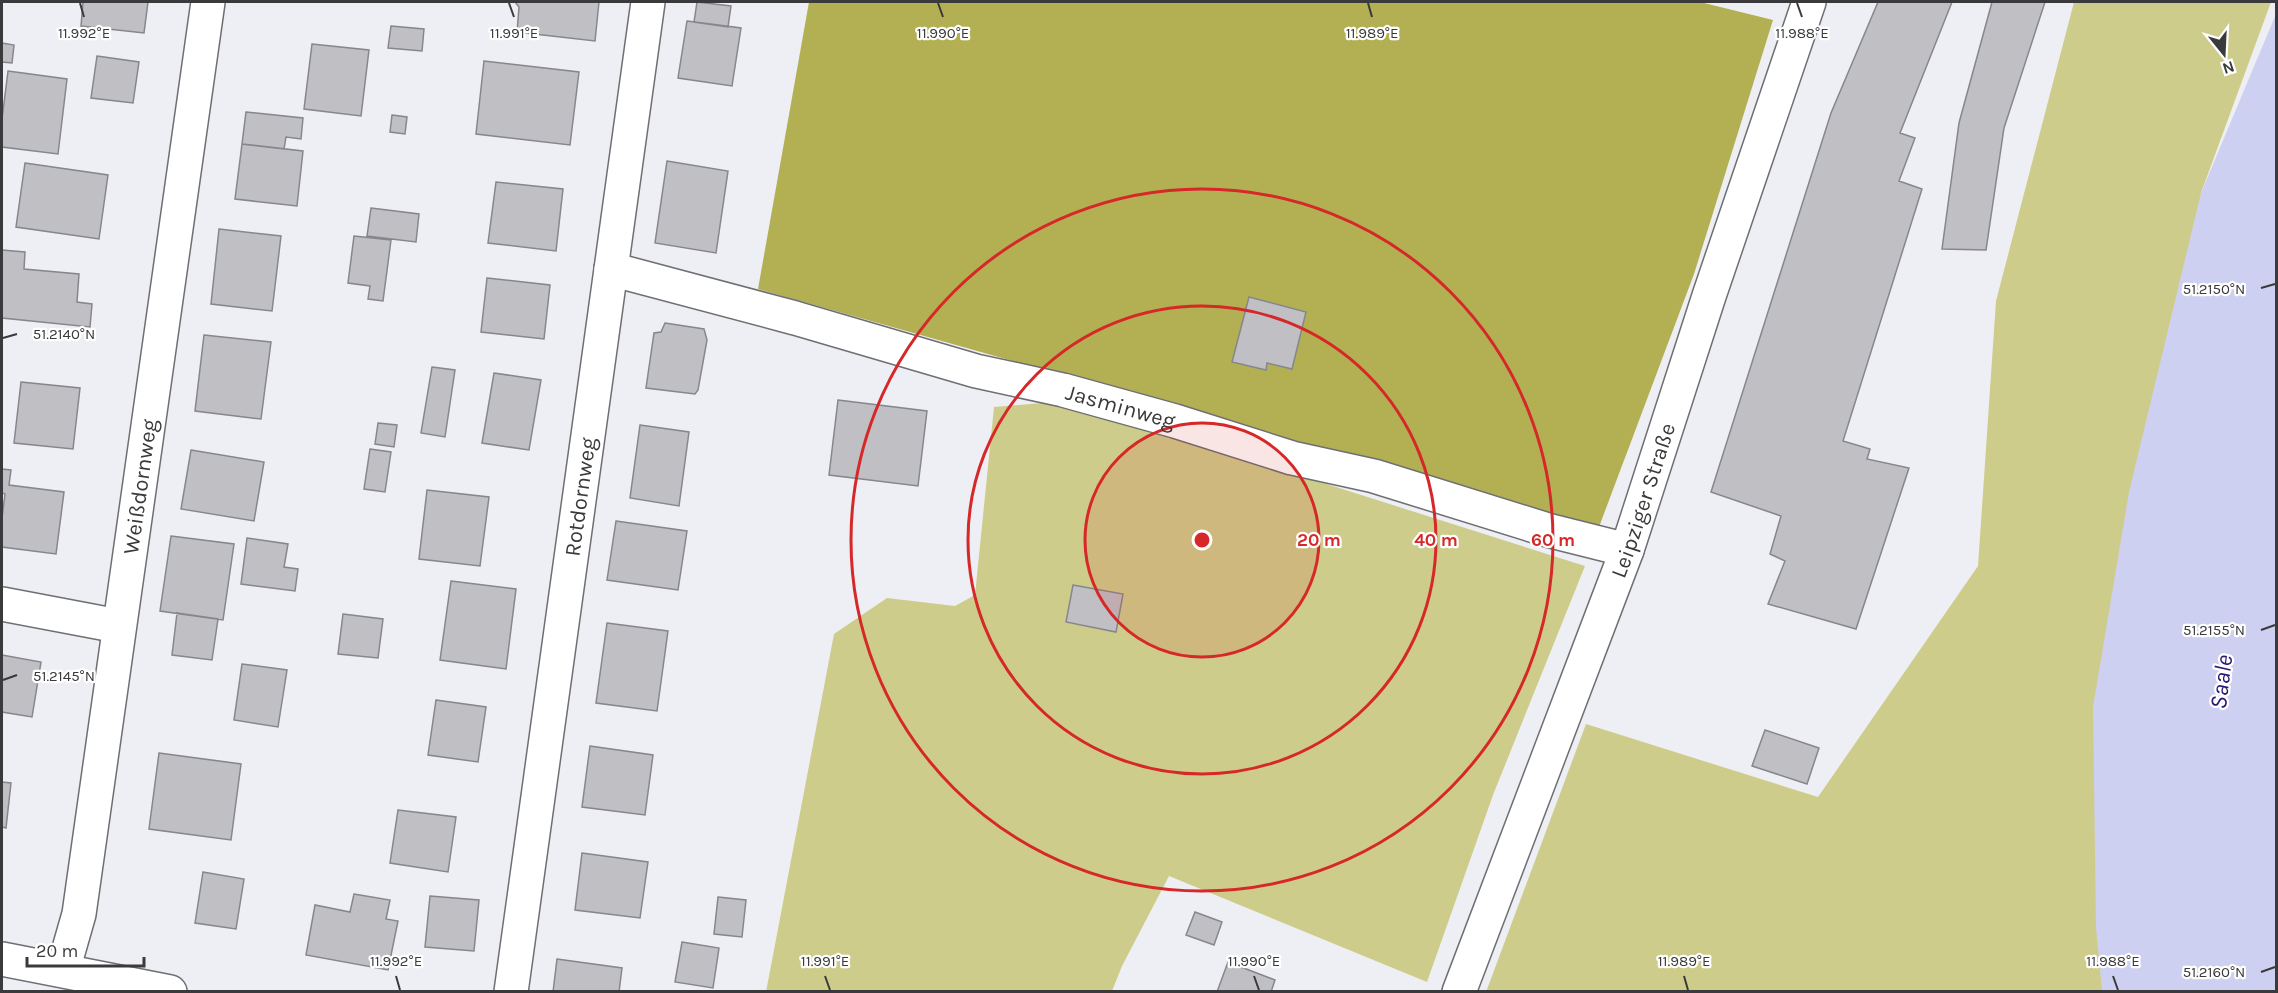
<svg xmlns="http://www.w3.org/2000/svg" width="2278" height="993" font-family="Karla,sans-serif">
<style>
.green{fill:#cecc8a}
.forest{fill:#b3af53}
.water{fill:#ced0f1}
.building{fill:#bfbfc4;stroke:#86878c;stroke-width:1.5}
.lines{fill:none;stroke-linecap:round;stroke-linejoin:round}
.street-casing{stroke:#6e6f73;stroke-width:36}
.secondary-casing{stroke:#6e6f73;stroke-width:36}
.street{stroke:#fff;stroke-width:33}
.secondary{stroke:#fff;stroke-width:33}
.ticks{fill:none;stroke:#3a3a3c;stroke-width:2}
.ring{fill:none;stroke:#d62828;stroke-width:3}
.labels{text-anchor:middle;stroke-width:4.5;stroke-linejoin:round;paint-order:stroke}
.street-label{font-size:22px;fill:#3a3a3c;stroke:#fff}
.water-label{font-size:24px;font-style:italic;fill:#2c1974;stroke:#fff}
.ticks-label{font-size:15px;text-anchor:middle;fill:#3a3a3c;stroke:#fff;stroke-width:4.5;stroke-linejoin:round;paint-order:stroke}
.centre{fill:#d62828;stroke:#fff;stroke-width:3}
.ring-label{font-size:18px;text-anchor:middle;font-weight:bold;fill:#d62828;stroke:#fff;stroke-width:4.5;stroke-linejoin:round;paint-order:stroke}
</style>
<rect width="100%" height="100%" fill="#eeeff4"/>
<path class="green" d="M2074,2h197l-70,191 -91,798 -624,1 100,-268 232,73 160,-231 18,-265z
M1065,401l520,165 -92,229 -66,187 -258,-106 -47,90 -10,25 -346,1 68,-358 53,-36 68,8 20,-11 19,-188z"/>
<path class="forest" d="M809,2h891l73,18 -79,254 -95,253 -841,-238z"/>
<path class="water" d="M2276,14v977h-174l-6,-63 -3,-221 36,-215 72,-299z"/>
<path class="building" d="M83,2h65l-4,31 -63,-7z
M515,2h84l-4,39 -78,-9 2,-25z
M697,2l34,4 -3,21 -34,-5z
M1878,2h74l-52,131 15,5 -16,43 23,8 -79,252 27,8 -3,10 42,9 -53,161 -88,-25 17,-43 -15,-7 11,-38 -70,-24 120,-379z
M1992,2h53l-41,126 -18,122 -44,-1 17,-126z
M687,21l54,7 -9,58 -54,-8z
M391,26l33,3 -2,22 -34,-3z
M2,43l12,2 -2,18 -10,-1z
M312,44l57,6 -8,66 -57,-7z
M97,56l42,6 -6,41 -42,-5z
M484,61l95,11 -9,73 -94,-11z
M8,71l59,8 -9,75 -56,-7v-28z
M246,112l57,6 -2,21 -15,-2 -2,12 -42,-5z
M392,115l15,2 -2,17 -15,-2z
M242,144l61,7 -6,55 -62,-7z
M667,161l61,10 -12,82 -61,-10z
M25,163l83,12 -9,64 -83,-12z
M496,182l67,7 -7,62 -68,-8z
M371,208l48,6 -3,28 -49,-6z
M219,229l62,7 -9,75 -61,-7z
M354,236l37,4 -8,61 -15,-2 2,-13 -22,-3z
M2,250l23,2 -1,17 55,5 -2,28 15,2 -2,23 -88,-9z
M487,278l63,7 -6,54 -63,-7z
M1249,297l57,15 -14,57 -25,-6 -1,7 -34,-8z
M665,323l39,6 3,11 -9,50 -3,4 -49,-6 8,-55 7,-1z
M204,335l67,7 -10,77 -66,-8z
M432,367l23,3 -10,67 -24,-4z
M494,373l47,7 -12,70 -47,-7z
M21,382l59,6 -7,61 -59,-6z
M838,400l89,11 -9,75 -89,-11z
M378,423l19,2 -3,22 -19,-3z
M640,425l49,7 -10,74 -49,-8z
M370,449l21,3 -6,40 -21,-3z
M191,450l73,12 -10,59 -73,-12z
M2,469l9,1 -2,15 55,7 -8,62 -54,-7v-29l3,-24 -3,-1z
M427,490l62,7 -9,69 -61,-7z
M616,521l71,10 -9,59 -71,-10z
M171,536l63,8 -11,76 -63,-9z
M247,538l41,6 -4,23 14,2 -3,22 -54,-7z
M451,581l65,8 -10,80 -66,-9z
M1073,585l50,9 -7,38 -50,-10z
M177,613l41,6 -6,41 -40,-5z
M343,614l40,5 -5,39 -40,-4z
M607,623l61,8 -11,80 -61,-8z
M2,655l39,7 -9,55 -30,-5z
M242,664l45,6 -9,57 -44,-7z
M436,700l50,7 -8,55 -50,-7z
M1765,730l54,18 -12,36 -55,-18z
M590,746l63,9 -8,60 -63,-8z
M159,753l82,11 -10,76 -82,-11z
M2,782l9,1 -5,45 -4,-1z
M398,810l58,7 -8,55 -58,-9z
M582,853l66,9 -8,56 -65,-8z
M203,872l41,7 -8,50 -41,-6z
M354,894l36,6 -4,19 12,2 -10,49 -82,-15 9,-50 35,7z
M430,896l49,4 -5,51 -49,-4z
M718,897l28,3 -4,37 -28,-3z
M1195,912l27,10 -8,23 -28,-10z
M682,942l37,6 -6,40 -38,-6z
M557,959l65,9 -3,24h-66z
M1228,962l47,18 -4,12h-54z"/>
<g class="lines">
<defs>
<g id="street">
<path id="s1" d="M611,269l184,49 181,53 87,19 112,31 117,37 82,18 177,55 76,19"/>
<path d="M2,604l116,22"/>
<path d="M2,959l168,33"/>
<path id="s2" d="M63,970l16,-56 129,-912"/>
<path id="s3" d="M511,992l137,-990"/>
</g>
<g id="secondary">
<path id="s4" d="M1459,992l168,-442 82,-254 100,-294"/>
</g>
</defs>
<use href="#street" class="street-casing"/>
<use href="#secondary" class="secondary-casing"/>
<use href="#street" class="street"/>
<use href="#secondary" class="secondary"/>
</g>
<path class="ticks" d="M80,3l4,14M509,3l5,14M938,3l5,14M1368,3l4,14M1797,3l5,14M2261,288l14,-4M3,338l14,-4M2261,630l14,-5M3,680l14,-5M2261,972l14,-5M396,976l4,14M825,976l5,14M1254,976l5,14M1684,976l4,14M2113,976l5,14"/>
<circle cx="1202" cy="540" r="117" fill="#d62828" fill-opacity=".12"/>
<g class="ring">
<circle cx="1202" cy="540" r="117"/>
<circle cx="1202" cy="540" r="234"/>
<circle cx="1202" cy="540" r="351"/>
</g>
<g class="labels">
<g class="street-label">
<text dy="8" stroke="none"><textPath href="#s1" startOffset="528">Jasminweg</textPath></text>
<text dy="8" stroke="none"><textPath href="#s2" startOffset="490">Weißdornweg</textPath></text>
<text dy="8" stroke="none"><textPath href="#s3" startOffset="500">Rotdornweg</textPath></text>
<text dy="8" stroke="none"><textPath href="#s4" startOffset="525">Leipziger Straße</textPath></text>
</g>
<g class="water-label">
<text transform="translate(2221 682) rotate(-83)" y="8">Saale</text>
</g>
</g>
<g class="ticks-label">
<text x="84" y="38">11.992°E</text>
<text x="514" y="38">11.991°E</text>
<text x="943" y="38">11.990°E</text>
<text x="1372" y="38">11.989°E</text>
<text x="1802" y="38">11.988°E</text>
<text x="2214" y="294">51.2150°N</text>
<text x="64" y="339">51.2140°N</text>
<text x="2214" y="635">51.2155°N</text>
<text x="64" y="681">51.2145°N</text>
<text x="396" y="966">11.992°E</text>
<text x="825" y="966">11.991°E</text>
<text x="1254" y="966">11.990°E</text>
<text x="1684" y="966">11.989°E</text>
<text x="2113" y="966">11.988°E</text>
<text x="2214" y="977">51.2160°N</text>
</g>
<circle cx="1202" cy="540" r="9" class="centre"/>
<g class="ring-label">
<text x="1319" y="546">20 m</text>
<text x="1436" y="546">40 m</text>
<text x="1553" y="546">60 m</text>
</g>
<rect width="2278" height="993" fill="none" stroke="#3a3a3c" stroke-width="6"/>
<g transform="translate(2224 54) rotate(162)" stroke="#ffffff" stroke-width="4.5" paint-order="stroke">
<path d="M0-4.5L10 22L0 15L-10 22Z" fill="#3a3a3c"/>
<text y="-9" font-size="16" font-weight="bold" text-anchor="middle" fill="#3a3a3c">N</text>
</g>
<path d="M27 957v9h117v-9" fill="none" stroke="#3a3a3c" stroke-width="3"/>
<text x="36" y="957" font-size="18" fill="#3a3a3c" stroke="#ffffff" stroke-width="4.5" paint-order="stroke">20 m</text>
</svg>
